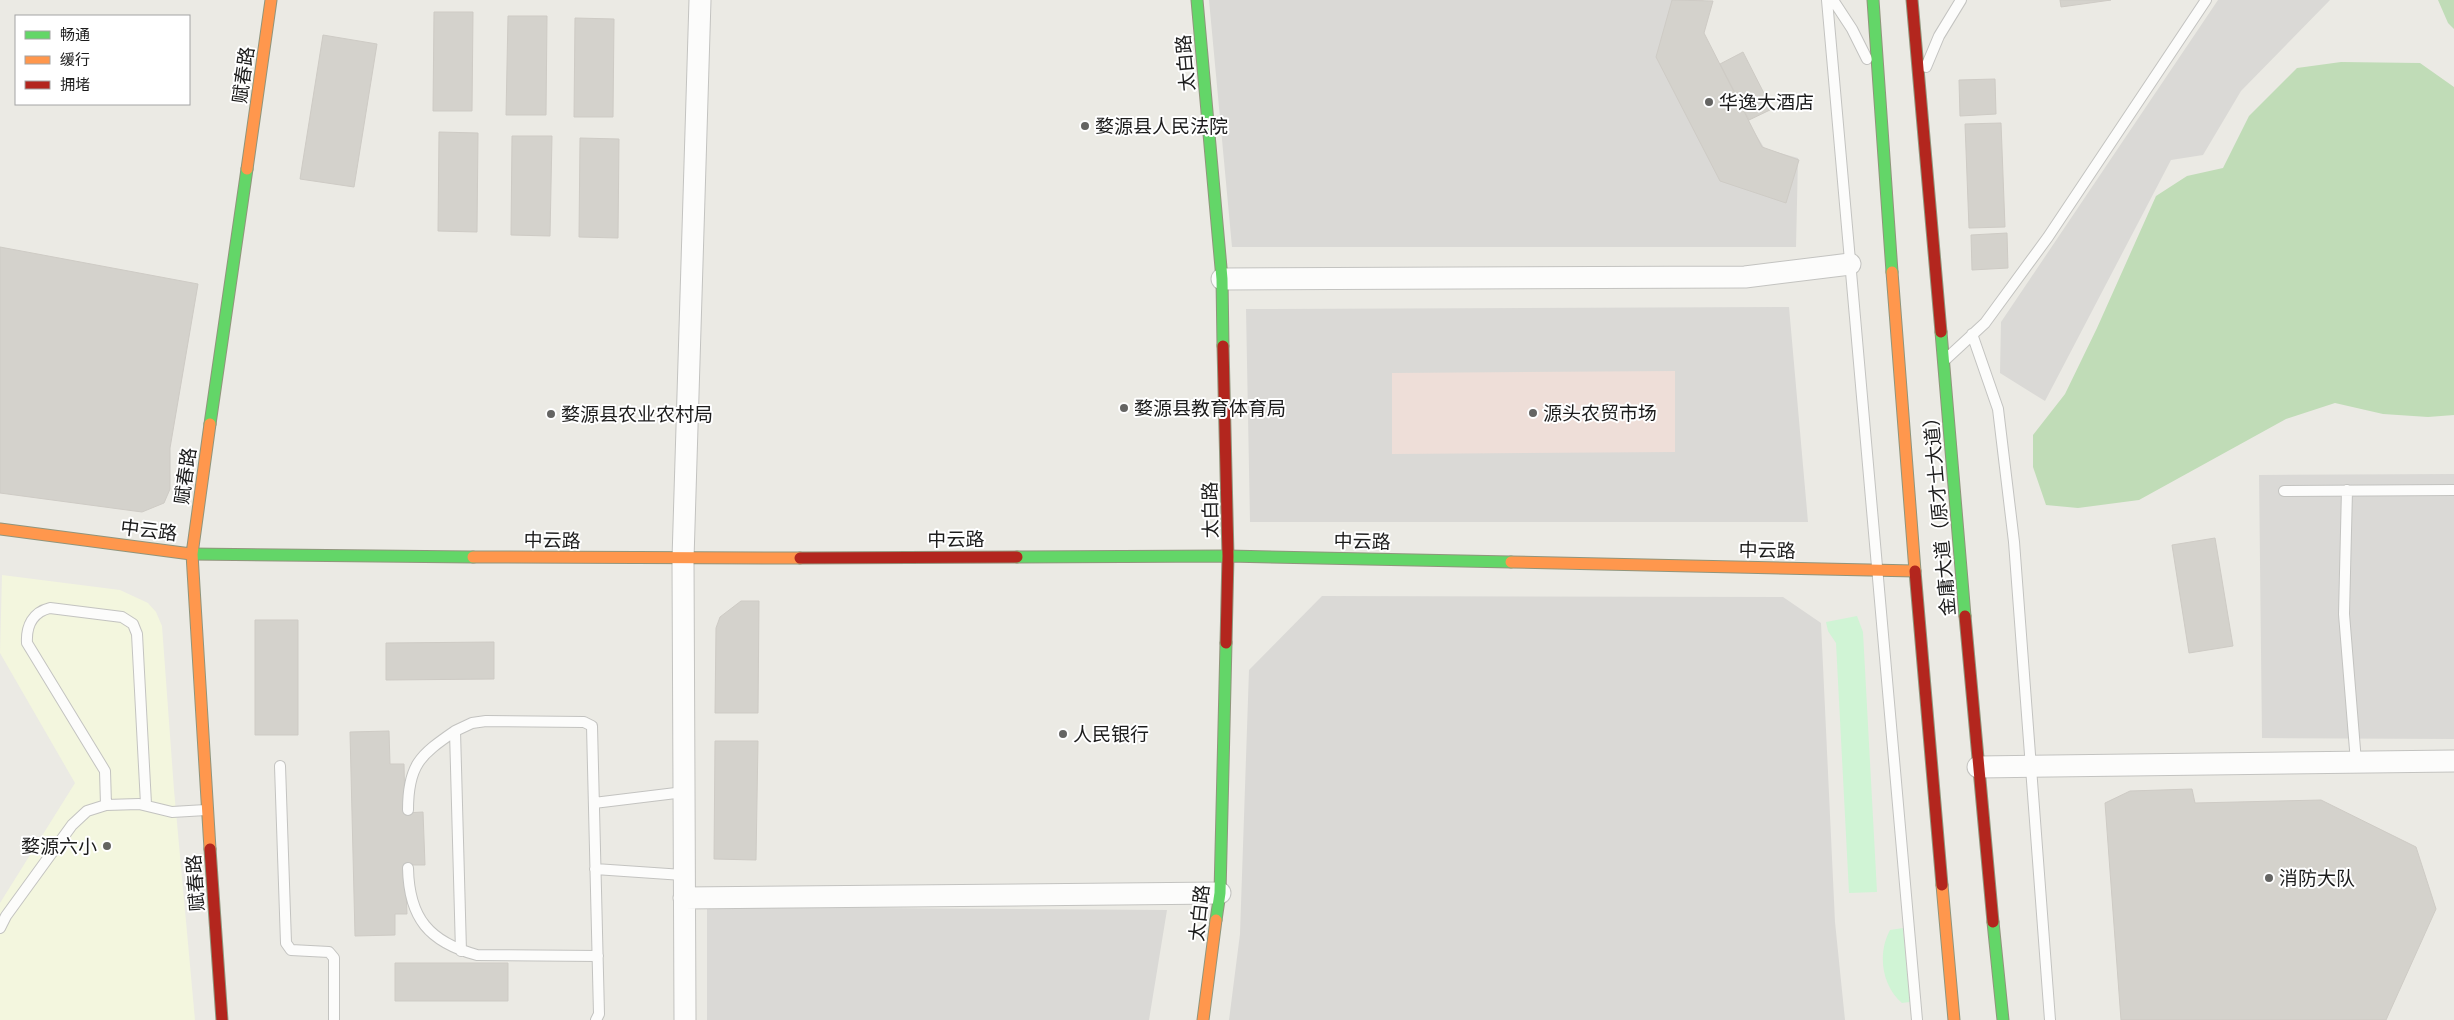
<svg xmlns="http://www.w3.org/2000/svg" width="2454" height="1020" font-family="'Space Grotesk','Noto Sans SC',sans-serif">
<style>
.residential{fill:#dad9d6}
.commercial{fill:#eeded8}
.education{fill:#f3f6de}
.forest{fill:#c0dcb7}
.park{fill:#d0f4d5}
.building{fill:#d4d2cc;stroke:#cecbc5}
.lines{fill:none;stroke-linecap:round;stroke-linejoin:round}
.lane-casing{stroke:#c3c3c0;stroke-width:12}
.street-casing{stroke:#c3c3c0;stroke-width:23}
.fast-casing{stroke:#90957c;stroke-width:13}
.slow-casing{stroke:#90957c;stroke-width:13}
.jam-casing{stroke:#90957c;stroke-width:13}
.lane{stroke:#fcfcfb;stroke-width:10}
.street{stroke:#fcfcfb;stroke-width:21}
.fast{stroke:#63d668;stroke-width:11}
.slow{stroke:#ff974d;stroke-width:11}
.jam{stroke:#b3261e;stroke-width:11}
.poi-dot{fill:#646462;stroke:#fff;stroke-width:2}
.labels{text-anchor:middle;stroke-width:4;stroke-linejoin:round;paint-order:stroke}
.street-label{font-size:19px;fill:#1c1c1c;stroke:#fff}
.poi-label{font-size:19px;fill:#1c1c1c;stroke:#fff;text-anchor:start}
</style>
<rect width="100%" height="100%" fill="#ebeae4"/>
<path class="residential" d="M1209,0h494l6,3 -13,37 69,109 33,9 -2,89h-564z
M2218,0h112l-89,91 -38,64 -32,5 -126,241 -45,-28 1,-51z
M1789,307l19,215h-558l-4,-213z
M2454,474v265l-192,-1 -3,-263z
M1322,596l461,1 38,26 14,299 10,98h-616l11,-86 9,-264z
M707,907l460,3 -18,110h-442z"/>
<path class="commercial" d="M1675,371v81l-283,2v-81z"/>
<path class="education" d="M2,575l118,15 28,13 8,9 6,14 12,164 21,230h-195v-117l75,-120 -75,-130z"/>
<path class="forest" d="M2438,0h16v29l-6,-6z
M2341,62l79,1 34,24v328l-26,2 -45,-3 -48,-11 -49,16 -147,81 -61,8 -32,-3 -13,-38v-32l32,-41 32,-66 59,-132 31,-20 36,-8 26,-52 48,-48z"/>
<path class="park" d="M1857,616l6,16 14,260 -28,1 -13,-250 -8,-12 -2,-9z
M1903,928l7,74 -8,1c-20,-17 -25,-49 -12,-73z"/>
<path class="building" d="M1672,0l41,1 -9,32 58,114 37,13 -13,43 -66,-22 -64,-124z
M2060,0h51l-50,7z
M434,12h39l-1,99h-39z
M508,16h39l-1,99h-40z
M575,18l39,1 -1,98h-39z
M323,35l54,9 -23,143 -54,-8z
M1743,52l29,57 -23,11 -29,-56z
M1995,79l1,35 -36,2 -1,-36z
M2001,123l4,104 -36,1 -4,-104z
M439,132l39,1 -1,99 -39,-1z
M512,136h40l-2,100 -39,-1z
M580,138l39,1 -1,99 -39,-1z
M2007,233l1,35 -36,2 -1,-35z
M0,247l198,37 -28,164v41l-6,14 -22,9 -142,-19z
M2215,538l18,108 -44,7 -17,-108z
M741,601h18l-1,112h-43l1,-85 4,-11z
M255,620h43v115h-43z
M494,642v37l-108,1v-37z
M389,731l1,33h14l1,49 18,-1 2,53h-20l2,49h-12v21l-40,1 -5,-204z
M715,741h43l-2,119 -42,-1z
M2192,789l3,14 126,-3 95,47 20,62 -50,111h-265l-16,-217 25,-12z
M395,963h113v38h-113z"/>
<g class="lines">
<defs>
<path id="lane" d="M1827,0l90,1020
M1833,0l19,29 15,30
M1926,67l13,-31 22,-36
M1972,334l26,75 16,133 36,478
M1946,359l39,-36 63,-86 158,-237
M2347,490l-3,124 12,148
M2284,491l170,-1
M280,766l6,177 5,7 38,2 5,6v62
M594,803l90,-11
M106,805l-1,-34 -78,-128c-1,-17 6,-31 23,-35l72,9 11,7 4,10 9,170
M408,810c0,-45 12,-55 47,-79
M408,868c1,50 21,74 69,87l121,1
M595,869l88,6
M0,928l6,-12 66,-91 15,-14 19,-6 33,-1 33,8 34,-2
M461,951l-6,-220 17,-8 14,-2 98,1 8,4 7,288 -3,6"/>
<path id="street" d="M1222,279l523,-2 105,-13
M1978,767l476,-6
M684,898l536,-5
M685,1020l-2,-461 17,-559"/>
<path id="fast" d="M1197,0l25,279 1,67
M1873,0l19,272
M1941,332l24,284
M210,424l37,-255
M191,554l282,3
M1017,557l211,-1 283,6
M1216,920l4,-27 6,-250
M1993,922l10,98"/>
<path id="slow" d="M247,169l24,-169
M1892,272l23,299
M0,529l191,25
M473,557l327,1
M1511,562l404,9
M210,849l-18,-295 18,-130
M1942,885l12,135
M1203,1020l13,-100"/>
<path id="jam" d="M1912,0l29,332
M1223,346l5,210 -2,87
M800,558l217,-1
M1915,571l27,314
M1965,616l28,306
M210,849l12,171"/>
</defs>
<use href="#lane" class="lane-casing"/>
<use href="#street" class="street-casing"/>
<use href="#fast" class="fast-casing"/>
<use href="#slow" class="slow-casing"/>
<use href="#jam" class="jam-casing"/>
<use href="#lane" class="lane"/>
<use href="#street" class="street"/>
<use href="#fast" class="fast"/>
<use href="#slow" class="slow"/>
<use href="#jam" class="jam"/>
</g>
<g class="poi-dot">
<circle cx="1709" cy="102" r="5"/>
<circle cx="1085" cy="126" r="5"/>
<circle cx="1124" cy="408" r="5"/>
<circle cx="1533" cy="413" r="5"/>
<circle cx="551" cy="414" r="5"/>
<circle cx="1063" cy="734" r="5"/>
<circle cx="107" cy="846" r="5"/>
<circle cx="2269" cy="878" r="5"/>
</g>
<g class="labels">
<g class="street-label">
<text transform="translate(1185 63) rotate(-95)" y="7">太白路</text>
<text transform="translate(243 75) rotate(-82)" y="7">赋春路</text>
<text transform="translate(185 476) rotate(-82)" y="7">赋春路</text>
<text transform="translate(1210 510) rotate(-91)" y="7">太白路</text>
<text transform="translate(1939 512) rotate(-95)" y="7">金庸大道（原才士大道）</text>
<text transform="translate(149 530) rotate(7)" y="7">中云路</text>
<text x="956" y="546">中云路</text>
<text transform="translate(552 540) rotate(1)" y="7">中云路</text>
<text transform="translate(1362 541) rotate(1)" y="7">中云路</text>
<text transform="translate(1767 550) rotate(1)" y="7">中云路</text>
<text transform="translate(195 883) rotate(-94)" y="7">赋春路</text>
<text transform="translate(1199 913) rotate(-84)" y="7">太白路</text>
</g>
<g class="poi-label">
<text x="1719" y="109">华逸大酒店</text>
<text x="1095" y="133">婺源县人民法院</text>
<text x="1134" y="415">婺源县教育体育局</text>
<text x="1543" y="420">源头农贸市场</text>
<text x="561" y="421">婺源县农业农村局</text>
<text x="1073" y="741">人民银行</text>
<text x="97" y="853" text-anchor="end">婺源六小</text>
<text x="2279" y="885">消防大队</text>
</g>
</g>
<rect x="15" y="15" width="175" height="90" fill="#ffffff" stroke="#a4a4a4"/>
<rect x="25" y="31" width="25" height="8" fill="#63d668" stroke="#a4a4a4"/>
<text x="60" y="40" font-size="15" fill="#1c1c1c">畅通</text>
<rect x="25" y="56" width="25" height="8" fill="#ff974d" stroke="#a4a4a4"/>
<text x="60" y="65" font-size="15" fill="#1c1c1c">缓行</text>
<rect x="25" y="81" width="25" height="8" fill="#b3261e" stroke="#a4a4a4"/>
<text x="60" y="90" font-size="15" fill="#1c1c1c">拥堵</text>
</svg>
